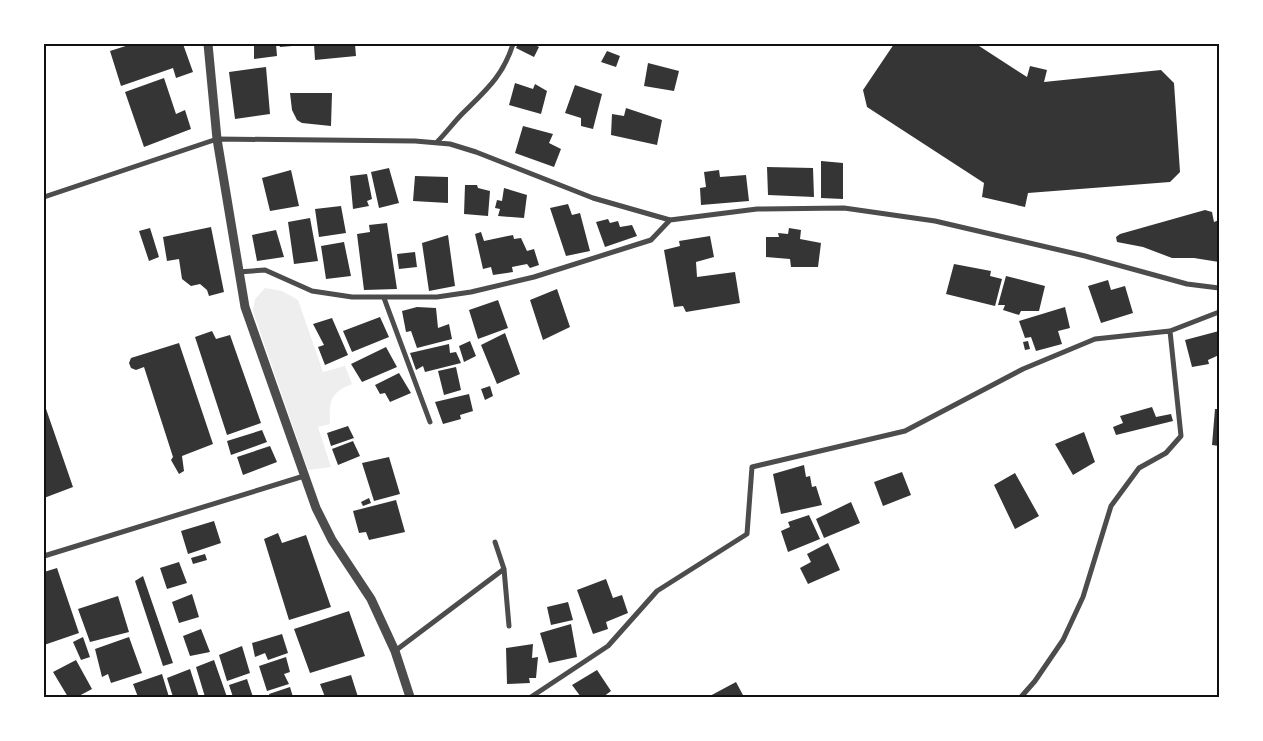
<svg xmlns="http://www.w3.org/2000/svg" width="1263" height="741" font-family="'Work Sans',sans-serif">
<style>
.green{fill:#eee}
.building{fill:#353535}
.lines{fill:none;stroke-linecap:round;stroke-linejoin:round}
.minor{stroke:#4c4c4c;stroke-width:5}
.tertiary{stroke:#4c4c4c;stroke-width:9}
.neatline{fill:none;stroke:#111;stroke-width:2}
</style>
<rect width="100%" height="100%" fill="#fff"/>
<path class="green" d="M265,288l17,3 16,9 25,72 22,-6 7,18c-22,9 -23,17 -22,40l-12,3 13,40 -23,3 -55,-159 2,-12z"/>
<path class="building" d="M132,44h51l10,28 -17,6 -3,-10 -52,18 -11,-35z
M254,44h22l1,12 -23,3z
M279,44h13v2l-12,1z
M314,44h41l1,12 -41,4z
M518,44h15l6,3 -5,10 -18,-9z
M894,44h82l51,33 3,-11 17,4 -3,12 117,-12 13,13 6,89 -10,10 -142,11 -3,14 -43,-10 2,-14 -117,-76 -4,-17z
M607,51l13,5 -4,11 -15,-5z
M648,63l31,8 -5,20 -30,-5z
M266,67l4,47 -35,5 -6,-47z
M164,78l12,36 9,-4 6,19 -47,18 -19,-55z
M515,83l18,6 2,-5 12,7 -6,23 -32,-9z
M575,85l27,9 -9,35 -12,-3v-8l-16,-5z
M290,93h42l-1,33 -29,-3 -5,-3 -5,-10z
M626,108l36,12 -5,25 -46,-10 1,-21 12,2z
M523,126l30,8 -4,9 12,6 -7,18 -39,-14z
M821,161l22,2v36l-22,-1z
M767,167l46,1 1,29 -46,-2z
M389,168l10,35 -20,5 -8,-36z
M291,170l8,36 -29,5 -8,-33z
M719,170l1,7 26,-2 3,26 -48,4 -1,-17 6,-1 -2,-15z
M367,174l5,25 -5,2 2,5 -16,3 -3,-33z
M415,176l33,1v26l-35,-2z
M465,185h12l1,3 12,3 -2,25 -24,-2z
M504,188l23,7 -3,23 -26,-2 2,-7 -5,-1 2,-8 5,1z
M568,204l4,11 8,-2 10,38 -24,5 -16,-48z
M341,206l5,27 -27,4 -4,-28z
M1205,210l7,2 2,10 5,-2v42l-25,-4h-22l-29,-11 -26,-5 -1,-5 4,-3z
M310,218l8,43 -24,3 -6,-42z
M608,219l2,4 8,-2 2,6 12,-2 5,11 -32,11 -9,-25z
M387,223l10,66 -33,1 -7,-56 13,-2 -1,-7z
M211,227l13,65 -15,4 -2,-6 -7,-6 -9,2 -9,-7 -3,-20 -12,2 -4,-24z
M150,228l9,29 -10,4 -10,-30z
M789,228l12,2 -1,9 21,4 -3,24h-27l-1,-8 -24,-2v-20h13l-1,-4 10,1z
M276,230l8,27 -27,4 -5,-26z
M481,232l3,9 29,-6 1,4 7,-1 6,13 7,-2 5,16 -9,3 -3,-4 -15,3 1,5 -20,3 -2,-8 -8,2 -8,-35z
M448,235l7,51 -26,5 -7,-48z
M710,236l4,21 -18,5 1,15 38,-5 5,31 -54,9 -3,-6 -9,1 -10,-57 16,-4 -1,-5z
M344,242l7,34 -25,3 -5,-33z
M415,252l2,15 -18,2 -2,-15z
M954,264l37,7 -1,5 12,3 -7,27 -49,-12z
M1006,276l39,10 -6,25h-18l-2,4 -16,-5 2,-5h-7z
M1108,280l3,10 14,-4 8,27 -32,10 -13,-37z
M557,289l13,38 -27,13 -13,-40z
M498,300l10,28 -30,11 -9,-29z
M417,307l19,1 2,20 11,-4 3,15 -35,9 -6,-17 -5,1 -4,-21z
M1065,307l5,21 -12,3 4,13 -26,7 -5,-14 -6,1 -6,-17z
M380,317l9,20 -37,15 -9,-21z
M332,318l16,37 -23,10 -7,-18 6,-2 -11,-21z
M212,331l4,8 14,-4 31,88 -34,12 -32,-98z
M1219,331v24l-11,5 1,4 -17,3 -7,-27z
M505,333l15,41 -23,10 -16,-39z
M470,341l6,15 -12,6 -5,-16z
M1028,341l2,8 -5,1 -2,-8z
M179,343l34,101 -31,12 2,15 -5,3 -8,-14 2,-3 -29,-90 -8,3 -5,-2 -2,-5 2,-5z
M449,344l1,9 6,-1 5,11 -36,9 -2,-6 -7,4 -6,-17z
M386,347l11,20 -35,15 -11,-18z
M456,367l5,23 -17,5 -6,-24z
M399,373l12,20 -21,9 -5,-9 -5,1 -5,-9z
M490,386l3,10 -8,4 -4,-11z
M469,394l4,17 -13,4 1,4 -18,5 -8,-22z
M44,403l29,84 -29,11z
M1152,407l4,10 15,-3 2,7 -57,14 -3,-8 10,-4 -3,-7z
M1215,409h4v37l-7,-1z
M348,426l6,12 -23,8 -4,-13z
M262,430l5,12 -36,13 -4,-14z
M1084,432l11,30 -22,13 -18,-31z
M353,441l7,15 -22,9 -6,-16z
M270,446l7,16 -34,13 -6,-18z
M389,457l11,37 -26,7 -12,-38z
M804,465l2,12 4,-1 2,11 4,-1 6,19 -41,9 -8,-40z
M902,472l9,23 -28,11 -9,-24z
M1015,473l24,43 -24,13 -21,-44z
M369,498l2,5 -8,3 -2,-4z
M396,500l9,32 -36,8 -3,-8 -7,1 -6,-22z
M851,502l9,21 -36,15 -8,-19z
M809,515l11,24 -32,13 -7,-21 9,-4 -2,-5z
M214,521l7,22 -33,11 -7,-23z
M278,533l4,10 24,-8 25,72 -42,13 -25,-81z
M828,543l12,27 -32,14 -8,-16 11,-6 -4,-8z
M205,554l2,6 -14,4 -2,-6z
M179,562l8,21 -20,6 -7,-21z
M57,568l22,65 -35,12v-73z
M143,576l30,87 -10,3 -28,-85z
M606,579l7,19 9,-3 6,18 -22,9 2,7 -15,5 -16,-44z
M192,594l7,23 -20,6 -7,-21z
M118,596l11,36 -39,10 -12,-33z
M568,602l5,18 -22,5 -4,-18z
M349,611l16,45 -55,17 -16,-44z
M571,624l6,33 -28,6 -9,-30z
M201,629l9,23 -20,4 -7,-20z
M282,634l6,19 -20,7 -3,-7 -10,4 -3,-14z
M83,637l7,20 -9,3 -8,-18z
M129,637l13,36 -31,10 -3,-9 -6,3 -7,-28z
M533,644l-1,14 6,-1 -2,21h-7l1,5 -23,1 -1,-36z
M242,646l8,27 -23,8 -8,-26z
M286,657l4,15 -6,2 5,10 -22,7 -8,-25z
M76,660l16,29 -15,8h-9l-15,-25z
M214,660l13,37h-22l-9,-30z
M190,669l9,28h-26l-6,-19z
M597,670l14,21 -8,6h-22l-9,-12z
M162,674l7,23h-31l-5,-13z
M351,675l7,22h-33l-5,-13z
M247,679l6,18h-20l-4,-12z
M736,682l8,15h-36z
M290,687l3,10h-23l-1,-3z"/>
<g class="lines">
<path class="minor" d="M437,142c9,-9 17,-20 26,-29 23,-23 40,-37 50,-69
M44,197l173,-58 198,2 35,3 26,8 117,46 77,22 87,-11 87,-1 91,13 150,35 102,28 32,4
M238,272l27,-2 47,21 40,6h85l34,-5 63,-15 117,-37 19,-20
M384,298l46,124
M495,542l9,27 5,57
M44,556l260,-80
M395,651l109,-82
M531,697l77,-51 49,-55 90,-57 5,-67 153,-36 118,-62 72,-30 75,-8 49,-19
M1021,697l14,-16 28,-41 20,-43 28,-91 28,-38 27,-15 15,-17 -11,-105"/>
<path class="tertiary" d="M208,44l9,95 28,168 71,201 16,32 39,59 24,52 15,46"/>
</g>
<rect width="1263" height="741" fill="none" stroke="#ffffff" stroke-width="90"/>
<rect x="45" y="45" width="1173" height="651" class="neatline"/>
</svg>
